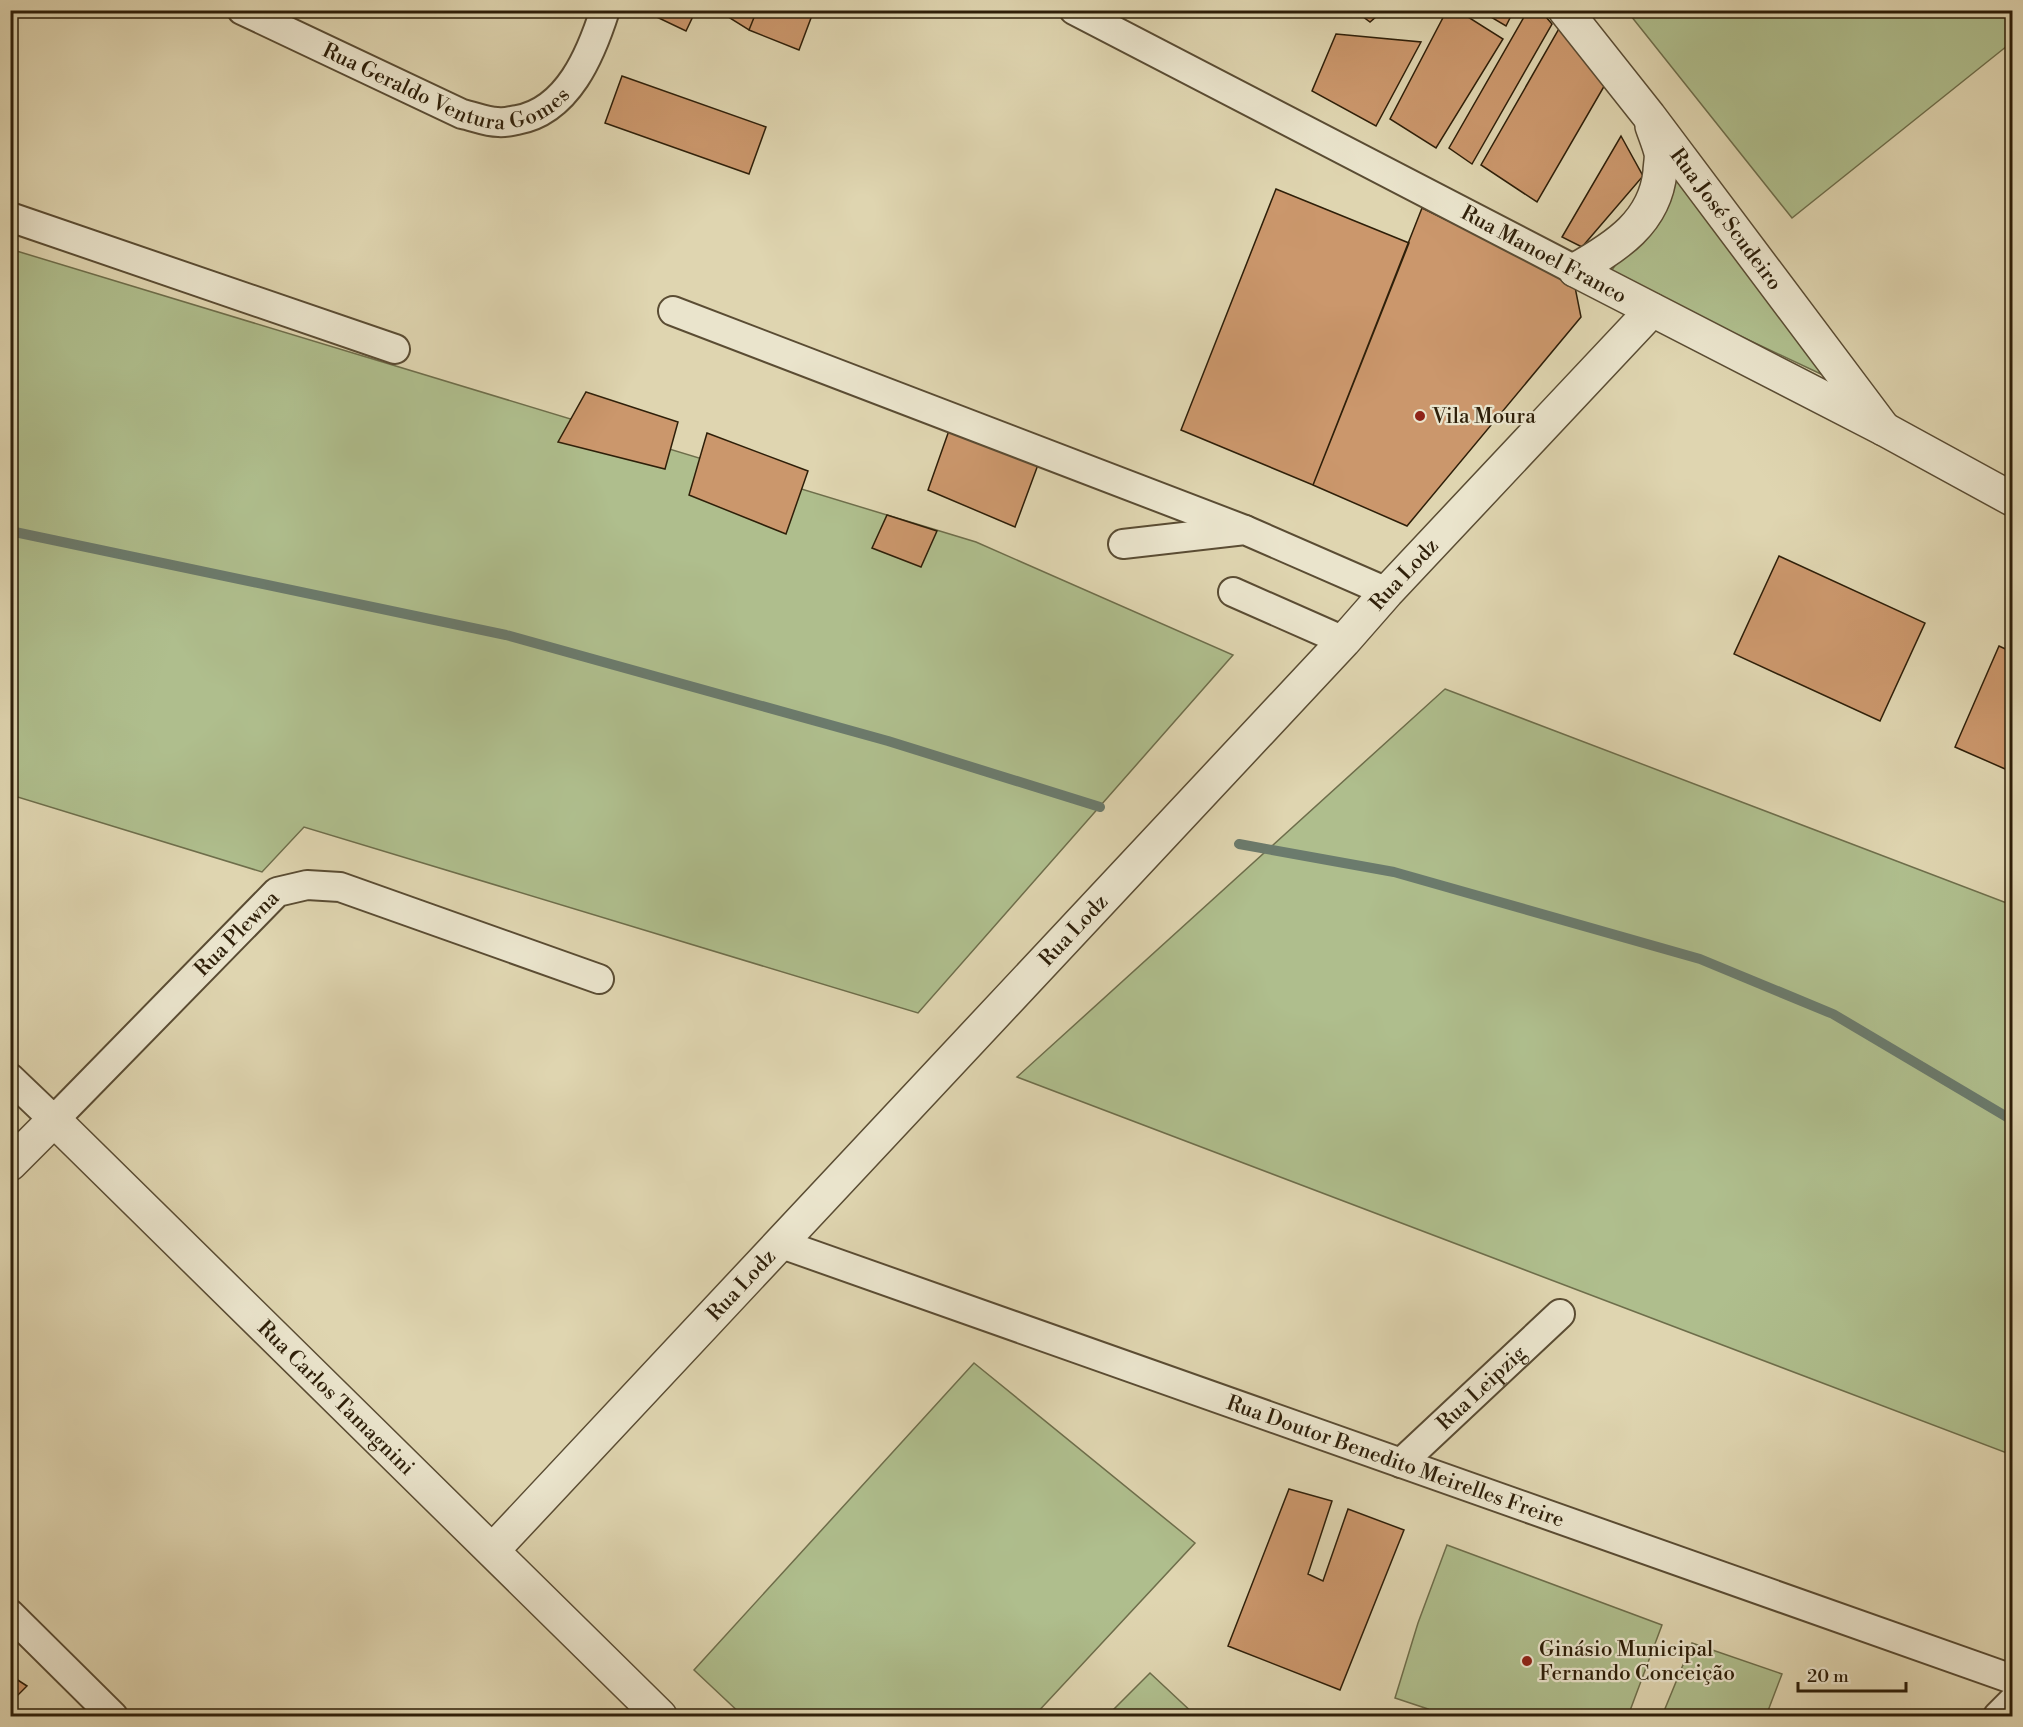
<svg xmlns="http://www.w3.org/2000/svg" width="2023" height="1727" font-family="'Libre Bodoni',serif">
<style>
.green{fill:#afbe8d;stroke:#6e6e4b;stroke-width:1.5}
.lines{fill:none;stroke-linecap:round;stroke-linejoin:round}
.stream{stroke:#6b7b6d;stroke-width:10}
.building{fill:#cb976c;stroke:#2e1f09;stroke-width:1.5}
.minor-casing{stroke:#5a4c33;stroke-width:32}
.tertiary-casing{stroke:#5a4c33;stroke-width:36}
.minor{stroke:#eae4cc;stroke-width:28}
.tertiary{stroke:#eae4cc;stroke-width:33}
.poi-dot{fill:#8f2418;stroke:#eae4cc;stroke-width:2}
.labels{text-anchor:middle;stroke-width:4.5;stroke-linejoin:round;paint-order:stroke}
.street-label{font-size:21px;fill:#2e1f09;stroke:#eae4cc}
.poi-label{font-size:21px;fill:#2e1f09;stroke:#eae4cc;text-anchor:start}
</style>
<rect width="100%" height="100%" fill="#dfd5b0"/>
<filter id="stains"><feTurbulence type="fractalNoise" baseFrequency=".00333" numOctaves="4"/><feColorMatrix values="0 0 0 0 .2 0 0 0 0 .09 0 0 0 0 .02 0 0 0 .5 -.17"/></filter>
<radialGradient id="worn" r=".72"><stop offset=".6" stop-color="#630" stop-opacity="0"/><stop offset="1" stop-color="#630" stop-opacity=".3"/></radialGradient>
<path class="green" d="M1627,11h385v31l-220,176z
M1677,180l146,195 -214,-101z
M10,249l966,293 257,113 -315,358 -614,-186 -42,45 -251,-77z
M1445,689l567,216v550l-995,-378z
M974,1363l221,180 -161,173h-291l-49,-46z
M1447,1545l215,80 -34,91h-204l4,-7 -33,-11 23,-75z
M1692,1643l90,31 -16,42h-104z
M1150,1673l46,43h-89z"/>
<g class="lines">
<path class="stream" d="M10,531l496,104 382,106 212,66
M1239,844l155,28 306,87 133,55 179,106"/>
</g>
<path class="building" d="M642,10h54l-10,21z
M717,10h40l-8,20z
M757,10h57l-15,40 -50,-20z
M1354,10h30l-14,12z
M1447,10h10l46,29 -67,109 -46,-29z
M1479,10h35l-8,16z
M1528,10h12l12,14 -80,140 -23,-16z
M1564,20l42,63 -69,119 -56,-37z
M1336,34l85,8 -45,84 -64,-35z
M622,76l144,51 -17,47 -144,-51z
M1621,136l22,40 -61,71 -20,-10z
M1276,189l133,54 -96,242 -132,-55z
M1422,208l152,74 7,35 -174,209 -94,-41z
M586,392l92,30 -13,47 -107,-27z
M952,422l90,32 -27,73 -87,-37z
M707,433l101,38 -22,63 -97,-39z
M887,515l50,16 -16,36 -49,-19z
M1779,556l146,67 -45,98 -146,-67z
M1999,646l13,6v120l-57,-25z
M1289,1489l43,12 -24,73 15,7 25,-72 56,21 -64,160 -112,-44z
M10,1675l17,11 -17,17z"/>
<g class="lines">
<defs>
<g id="minor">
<path id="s1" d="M242,10l220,104c11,2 24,8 36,8 6,1 13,-1 19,-2 51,-9 74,-66 88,-110"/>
<path d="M1074,10l501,260"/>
<path d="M10,217l385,132"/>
<path d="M673,311l572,219"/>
<path d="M1123,544l122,-14 142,62"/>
<path d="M1233,592l111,49"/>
<path id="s2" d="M10,1078l44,42 223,-228 30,-7 33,2 259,92"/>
<path id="s3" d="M779,1243l1233,436"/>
<path id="s4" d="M1401,1463l159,-149"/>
<path d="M10,1614l103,102"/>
<path d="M1998,1716l14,-14"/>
</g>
<g id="tertiary">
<path id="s5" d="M1565,10l84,106 235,313"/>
<path d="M1575,270l309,159 128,70"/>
<path d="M1575,270c41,-23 80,-48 85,-98 0,-6 2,-13 1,-19 -2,-9 -6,-18 -9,-27"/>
<path id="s6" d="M10,1164l44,-44 606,596"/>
<path id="s7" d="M493,1550l851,-909 43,-49 265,-282"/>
</g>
</defs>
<use href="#minor" class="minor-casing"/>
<use href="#tertiary" class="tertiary-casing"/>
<use href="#minor" class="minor"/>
<use href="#tertiary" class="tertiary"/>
</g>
<g class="poi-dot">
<circle cx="1420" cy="416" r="6"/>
<circle cx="1527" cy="1661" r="6"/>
</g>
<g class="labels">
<g class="street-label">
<text dy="7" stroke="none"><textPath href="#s1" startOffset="224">Rua Geraldo Ventura Gomes</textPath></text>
<text dy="7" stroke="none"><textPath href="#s5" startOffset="264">Rua José Scudeiro</textPath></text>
<text transform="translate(1544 254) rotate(28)" y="7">Rua Manoel Franco</text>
<text dy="7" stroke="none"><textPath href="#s7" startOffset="1335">Rua Lodz</textPath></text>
<text dy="7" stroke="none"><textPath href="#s7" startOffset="849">Rua Lodz</textPath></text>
<text dy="7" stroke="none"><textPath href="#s2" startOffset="322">Rua Plewna</textPath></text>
<text dy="7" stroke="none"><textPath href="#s7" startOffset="363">Rua Lodz</textPath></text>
<text dy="7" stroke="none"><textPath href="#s4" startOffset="110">Rua Leipzig</textPath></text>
<text dy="7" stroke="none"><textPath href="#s6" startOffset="458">Rua Carlos Tamagnini</textPath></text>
<text dy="7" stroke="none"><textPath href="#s3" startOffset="654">Rua Doutor Benedito Meirelles Freire</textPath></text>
</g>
<g class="poi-label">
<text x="1432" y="423">Vila Moura</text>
<text x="1539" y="1656">Ginásio Municipal<tspan x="1539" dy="24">Fernando Conceição</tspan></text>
</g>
</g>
<rect width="2023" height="1727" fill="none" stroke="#dfd5b0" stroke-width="36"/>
<rect x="12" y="12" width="1999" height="1703" fill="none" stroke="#2e1f09" stroke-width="3"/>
<rect x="18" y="18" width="1987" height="1691" fill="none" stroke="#2e1f09" stroke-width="1.5"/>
<path d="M1798 1682v9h108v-9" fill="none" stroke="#2e1f09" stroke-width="3"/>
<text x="1807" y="1682" font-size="18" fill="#2e1f09" stroke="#eae4cc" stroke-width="4.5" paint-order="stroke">20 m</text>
<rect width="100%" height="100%" filter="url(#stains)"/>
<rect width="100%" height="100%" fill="url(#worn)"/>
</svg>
